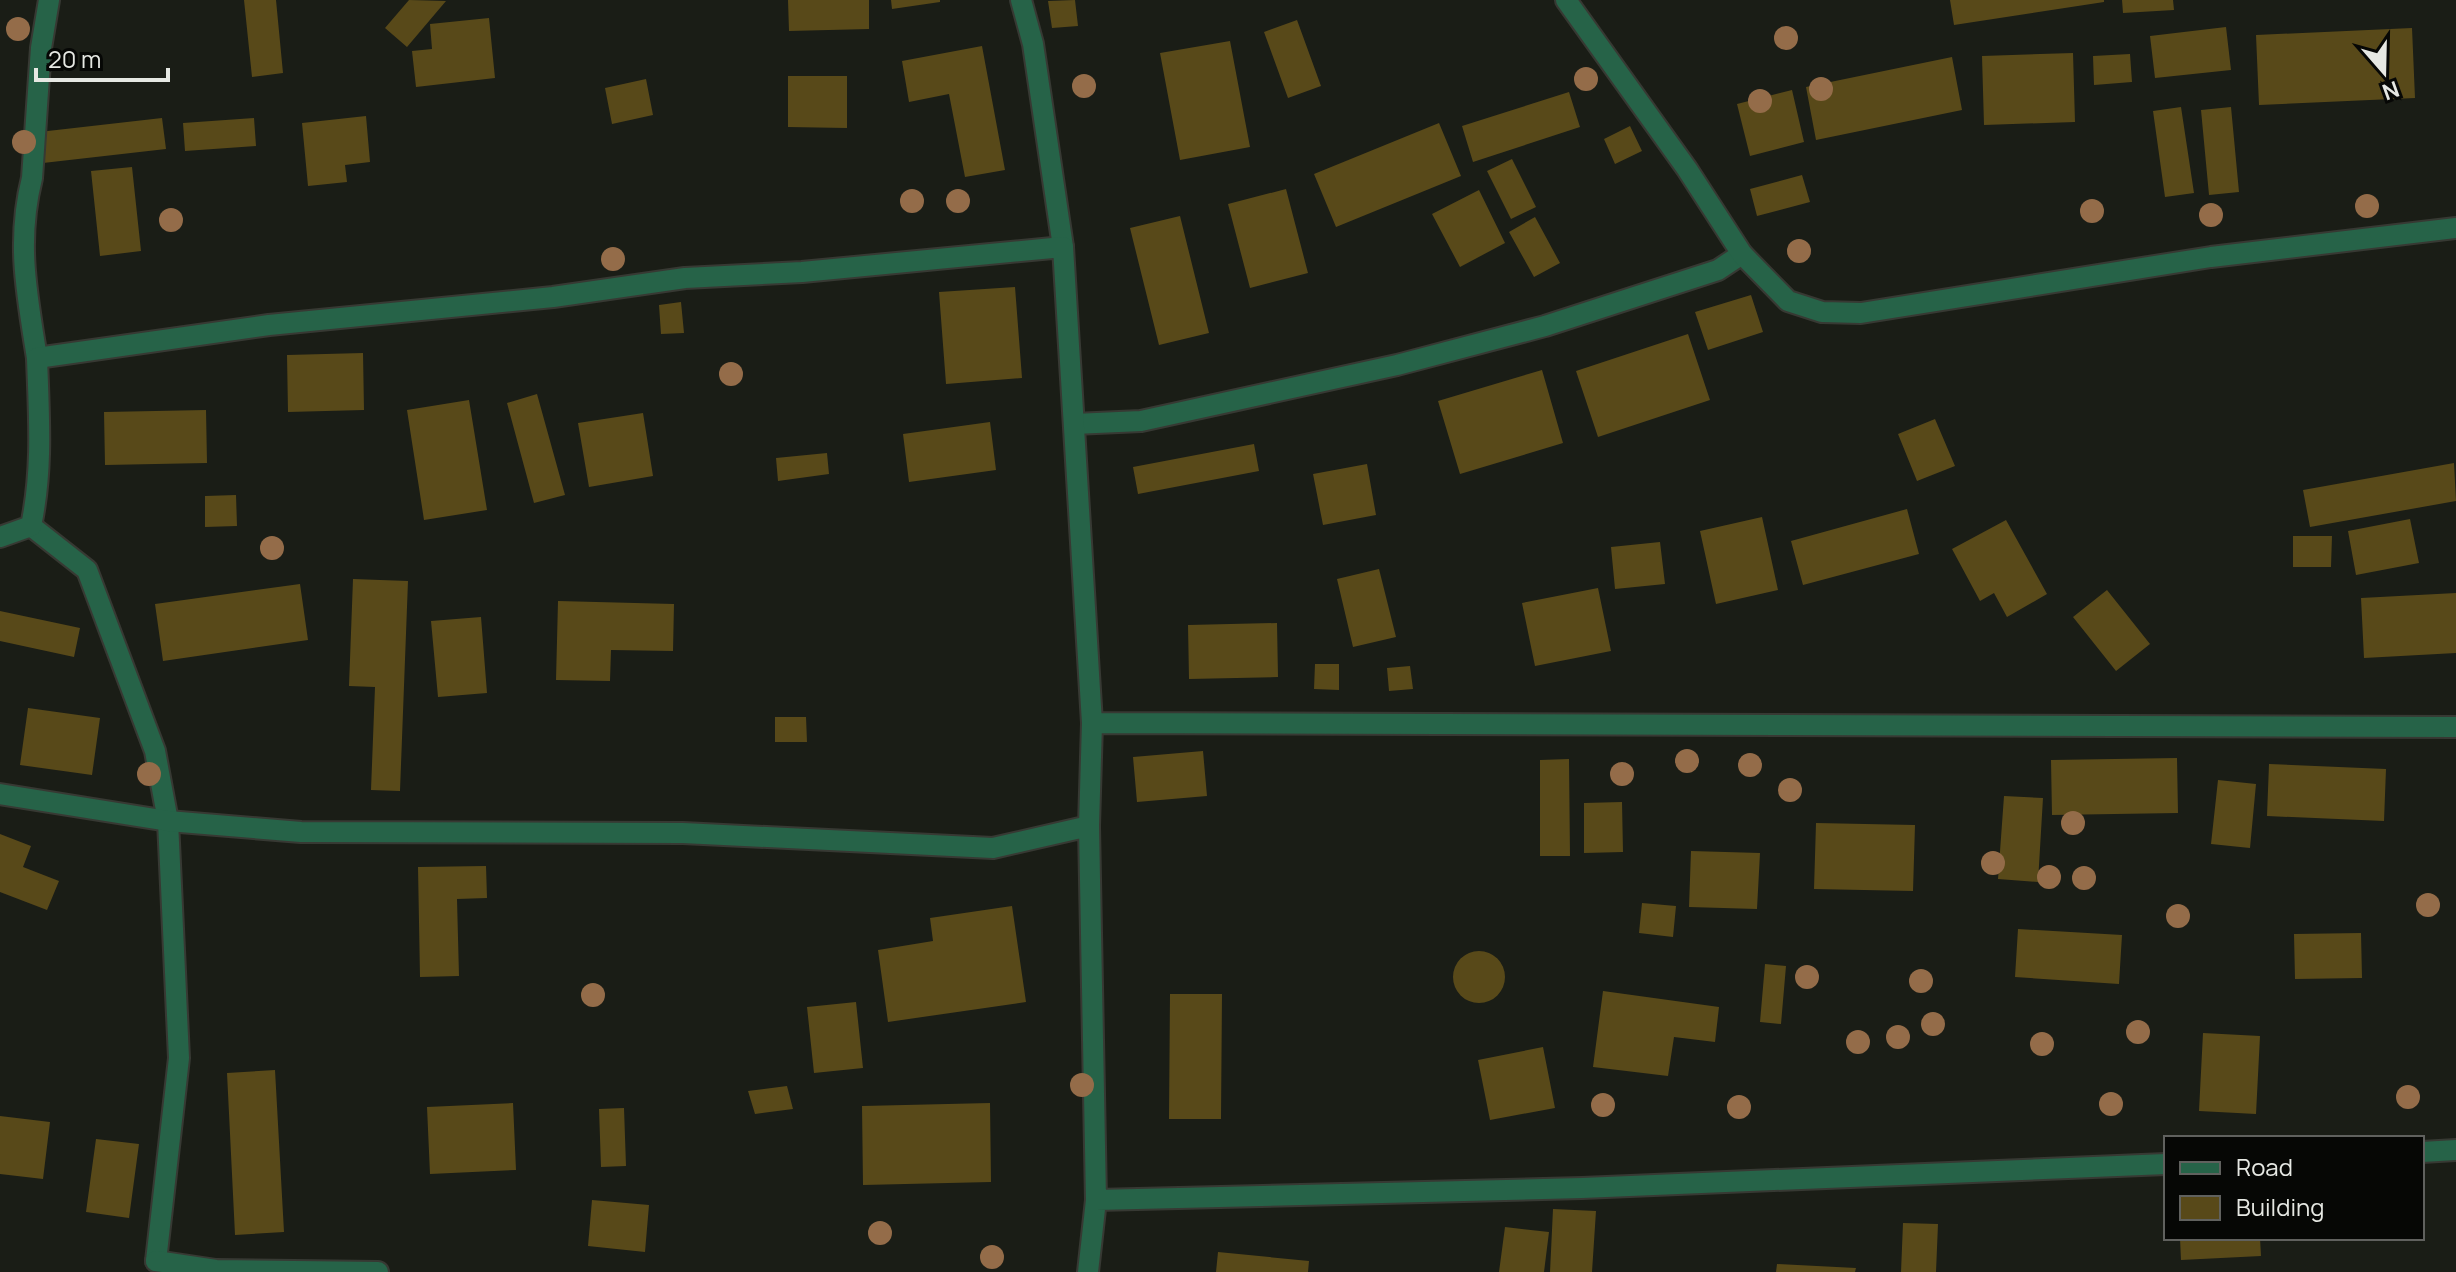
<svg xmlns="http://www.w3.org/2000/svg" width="2456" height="1272" font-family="Manrope,sans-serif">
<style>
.building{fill:#584919}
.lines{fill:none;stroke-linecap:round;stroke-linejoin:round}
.service-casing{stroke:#373933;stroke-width:24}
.minor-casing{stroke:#373933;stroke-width:24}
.service{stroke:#266348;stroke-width:20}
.minor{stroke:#266348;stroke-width:20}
.tree{fill:#946c49}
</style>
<rect width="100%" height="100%" fill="#1a1d16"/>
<path class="building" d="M244,0h32l7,73 -31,4z
M409,0l37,1 -39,46 -22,-19z
M788,0h81v29l-80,2z
M891,0h49v2l-48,7z
M1075,0l3,26 -26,2 -4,-27z
M1950,0h154v2l-150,23z
M2122,0h51l1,10 -51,3z
M489,18l6,60 -79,9 -4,-36 20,-2 -2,-25z
M1297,20l24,66 -33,12 -24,-66z
M2226,27l5,43 -76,8 -5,-42z
M2412,28l3,70 -156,7 -3,-70z
M1230,41l20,106 -70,13 -20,-107z
M982,46l23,124 -40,7 -16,-83 -40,8 -7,-41z
M2073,53l2,69 -91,3 -2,-69z
M2130,54l2,28 -38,3 -1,-29z
M1952,57l10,53 -146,30 -10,-53z
M788,76h59v52l-59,-1z
M646,79l7,36 -41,9 -7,-36z
M1792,90l12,52 -54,14 -13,-52z
M1569,92l11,35 -107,35 -11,-36z
M2181,107l13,86 -29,4 -12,-86z
M2231,107l8,85 -30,3 -8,-85z
M366,116l4,46 -25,3 2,17 -39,4 -6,-63z
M162,118l4,31 -123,14 -4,-31z
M254,118l2,28 -71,5 -2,-28z
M1439,123l22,53 -125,51 -22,-53z
M1630,126l12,25 -27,13 -11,-25z
M1512,159l24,48 -25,12 -24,-48z
M132,167l9,84 -41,5 -9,-85z
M1802,175l8,27 -53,14 -7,-27z
M1286,189l22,84 -58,15 -22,-84z
M1479,190l26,53 -45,24 -28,-53z
M1180,216l29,117 -50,12 -29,-117z
M1535,217l25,46 -26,14 -25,-45z
M1015,287l7,91 -76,6 -7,-92z
M1751,295l12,37 -55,18 -13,-38z
M681,302l3,31 -23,1 -2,-29z
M1688,334l22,66 -112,37 -22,-66z
M363,353l1,57 -76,2 -1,-57z
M1542,370l21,73 -103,31 -22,-73z
M537,394l28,101 -31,8 -27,-100z
M469,400l18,110 -63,10 -17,-110z
M206,410l1,53 -102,2 -1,-53z
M643,413l10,63 -64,11 -11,-64z
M1935,419l20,47 -38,15 -19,-47z
M990,422l6,48 -87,12 -6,-48z
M1254,444l5,27 -121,23 -5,-27z
M827,453l2,21 -51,7 -2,-23z
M2454,463l2,38 -146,26 -7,-37z
M1367,464l9,51 -53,10 -10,-51z
M236,495l1,31 -32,1v-31z
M1907,509l12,45 -116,31 -12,-44z
M1762,517l16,73 -62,14 -16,-73z
M2410,519l9,44 -63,12 -8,-44z
M2006,520l41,74 -40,23 -13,-24 -14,8 -28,-52z
M2293,536h39l-1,31h-38z
M1660,542l5,42 -50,5 -4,-42z
M1379,569l17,68 -43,10 -16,-68z
M353,579l55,2 -8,210 -29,-1 4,-103 -26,-1z
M300,584l8,56 -145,21 -8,-57z
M1598,588l13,63 -76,15 -13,-63z
M2107,590l43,54 -34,27 -43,-54z
M2456,593v60l-92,5 -3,-60z
M558,601l116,3 -1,47 -62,-1 -1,31 -54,-1z
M0,611l80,17 -6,29 -74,-16z
M481,617l6,76 -49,4 -7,-76z
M1277,623l1,54 -89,2 -1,-54z
M1315,664h24v26l-25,-1z
M1410,666l3,23 -24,2 -2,-23z
M28,708l72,10 -8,57 -72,-10z
M775,717h31l1,25h-32z
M1203,751l4,45 -70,6 -4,-45z
M2177,758l1,55 -126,2 -1,-55z
M1569,759l1,97h-30v-96z
M2269,764l117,5 -2,52 -117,-5z
M2218,780l38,4 -6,64 -39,-4z
M2004,796l39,2 -5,84 -40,-3z
M1622,802l1,50 -39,1v-50z
M1816,823l99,2 -2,66 -99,-2z
M0,834l31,12 -8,21 36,14 -12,29 -47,-18z
M1691,851l69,2 -3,56 -68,-2z
M486,866l1,32 -30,1 2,77 -39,1 -2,-110z
M1642,903l34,3 -3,31 -34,-4z
M1012,906l14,96 -138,20 -10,-72 55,-9 -3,-23z
M2018,929l104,6 -3,49 -104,-7z
M2361,933l1,45 -67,1 -1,-45z
M1453 977a26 26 0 1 1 52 0a26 26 0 1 1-52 0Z
M1765,964l21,2 -5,58 -21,-2z
M1603,991l116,16 -4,35 -41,-5 -6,39 -75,-9z
M1170,994h52l-1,125h-52z
M856,1002l7,66 -49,5 -7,-66z
M2203,1033l57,3 -4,78 -57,-3z
M1543,1047l12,61 -65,12 -12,-60z
M275,1070l9,162 -49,3 -8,-162z
M787,1086l6,23 -38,5 -7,-23z
M513,1103l3,67 -86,4 -3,-67z
M990,1103l1,79 -128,3 -1,-79z
M624,1108l2,58 -25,1 -2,-58z
M0,1116l50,6 -7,57 -43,-5z
M96,1139l43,5 -10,74 -43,-6z
M592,1200l57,5 -4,47 -57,-6z
M1553,1209l43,2 -4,61h-42z
M1903,1223l35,1 -2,48h-35z
M1505,1227l44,5 -5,40h-45z
M2180,1238h80l1,18 -80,4z
M1218,1252l91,9 -1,11h-92z
M1777,1264l79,4 -1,4h-79z"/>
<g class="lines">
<defs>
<path id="service" d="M1021,0l12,44 30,203
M37,358c-10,-63 -21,-116 -5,-180l9,-130 8,-48
M1074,424l67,-3 256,-56 148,-39 173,-56 24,-16
M31,526l56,44 68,181 13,70 11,237 -23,203"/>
<path id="minor" d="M1566,0l121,169 55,85 46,47 34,11 39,1 350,-56 245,-29
M0,537l31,-11c12,-57 8,-110 6,-168l232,-33 284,-28 132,-19 117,-6 261,-25 29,476 -3,103 7,374 -8,72
M1092,723l1364,4
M0,794l168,27 133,11 382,1 310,15 96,-22
M2422,1152l34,-2
M1096,1200l486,-12 584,-24
M156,1261l60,9 162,2"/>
</defs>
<use href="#service" class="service-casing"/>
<use href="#minor" class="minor-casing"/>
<use href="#service" class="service"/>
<use href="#minor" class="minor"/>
</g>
<g class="tree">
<circle cx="18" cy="29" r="12"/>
<circle cx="1786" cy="38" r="12"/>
<circle cx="1586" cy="79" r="12"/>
<circle cx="1084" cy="86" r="12"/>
<circle cx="1821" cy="89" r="12"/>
<circle cx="1760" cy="101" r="12"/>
<circle cx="24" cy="142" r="12"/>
<circle cx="912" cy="201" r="12"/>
<circle cx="958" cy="201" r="12"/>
<circle cx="2367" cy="206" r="12"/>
<circle cx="2092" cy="211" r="12"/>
<circle cx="2211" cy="215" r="12"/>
<circle cx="171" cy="220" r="12"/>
<circle cx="1799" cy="251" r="12"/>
<circle cx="613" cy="259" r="12"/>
<circle cx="731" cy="374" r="12"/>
<circle cx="272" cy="548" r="12"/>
<circle cx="1687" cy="761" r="12"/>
<circle cx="1750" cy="765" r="12"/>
<circle cx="149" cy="774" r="12"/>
<circle cx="1622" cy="774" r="12"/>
<circle cx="1790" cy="790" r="12"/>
<circle cx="2073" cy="823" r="12"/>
<circle cx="1993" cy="863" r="12"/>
<circle cx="2049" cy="877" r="12"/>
<circle cx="2084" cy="878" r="12"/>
<circle cx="2428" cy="905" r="12"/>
<circle cx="2178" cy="916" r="12"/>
<circle cx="1807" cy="977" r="12"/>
<circle cx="1921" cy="981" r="12"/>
<circle cx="593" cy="995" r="12"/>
<circle cx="1933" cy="1024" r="12"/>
<circle cx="2138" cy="1032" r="12"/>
<circle cx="1898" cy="1037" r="12"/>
<circle cx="1858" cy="1042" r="12"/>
<circle cx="2042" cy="1044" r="12"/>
<circle cx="1082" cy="1085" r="12"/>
<circle cx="2408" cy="1097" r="12"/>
<circle cx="2111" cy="1104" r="12"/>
<circle cx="1603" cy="1105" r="12"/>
<circle cx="1739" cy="1107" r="12"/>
<circle cx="880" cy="1233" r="12"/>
<circle cx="992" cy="1257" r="12"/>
</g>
<rect x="2164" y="1136" width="260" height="104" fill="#060705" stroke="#60615e" stroke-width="2"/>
<rect x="2180" y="1162" width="40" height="12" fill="#266348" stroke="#60615e" stroke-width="2"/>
<text x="2236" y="1176" font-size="24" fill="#e6e8e3">Road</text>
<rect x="2180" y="1196" width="40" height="24" fill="#584919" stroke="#60615e" stroke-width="2"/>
<text x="2236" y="1216" font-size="24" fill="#e6e8e3">Building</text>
<g transform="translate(2384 72) rotate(160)" stroke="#060705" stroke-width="6" paint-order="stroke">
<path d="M0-6L14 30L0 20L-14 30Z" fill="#e6e8e3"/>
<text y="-12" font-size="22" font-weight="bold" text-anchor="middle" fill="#e6e8e3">N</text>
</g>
<path d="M36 68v12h132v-12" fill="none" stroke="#e6e8e3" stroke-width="4"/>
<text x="48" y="68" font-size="24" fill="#e6e8e3" stroke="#060705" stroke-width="6" paint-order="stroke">20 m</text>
</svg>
